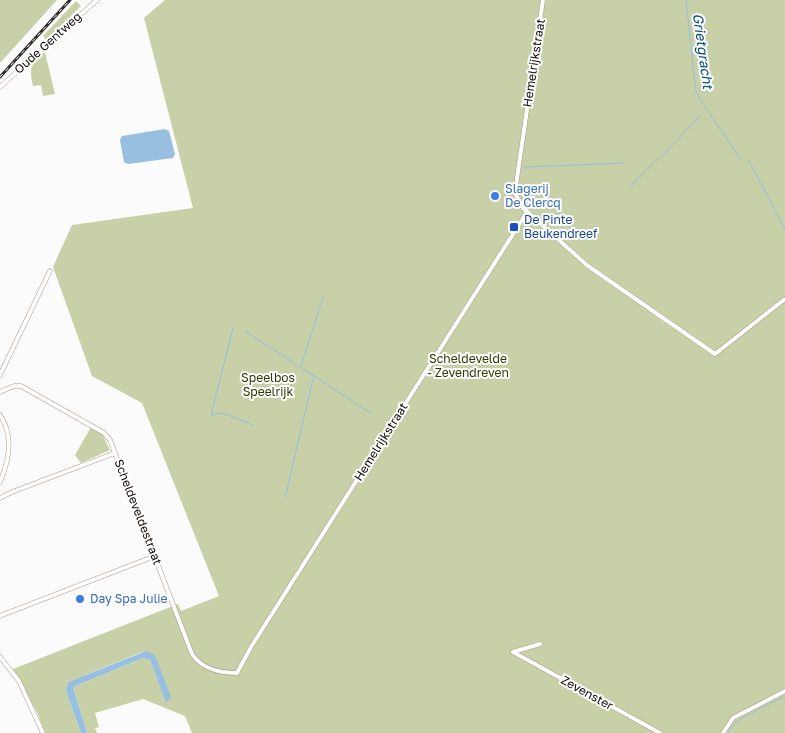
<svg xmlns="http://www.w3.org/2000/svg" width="785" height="733" font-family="'Golos Text',sans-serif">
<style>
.green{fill:#c8d0a7}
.water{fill:#96bfe0}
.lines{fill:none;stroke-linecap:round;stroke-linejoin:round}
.stream{stroke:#96bfe0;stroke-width:1}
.minor-casing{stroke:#af998b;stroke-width:5}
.minor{stroke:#fff;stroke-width:4}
.rail-casing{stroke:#322b29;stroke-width:3}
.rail{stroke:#fff;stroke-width:1;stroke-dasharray:4;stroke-linecap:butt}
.shop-dot{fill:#3f7fe0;stroke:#fff;stroke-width:2}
.transit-dot{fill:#1a4fb4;stroke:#fff;stroke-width:2}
.labels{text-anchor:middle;stroke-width:4;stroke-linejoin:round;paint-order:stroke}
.street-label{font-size:12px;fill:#110906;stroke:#fff}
.shop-label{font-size:12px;fill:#366cbe;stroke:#fff;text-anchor:start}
.transit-label{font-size:12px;fill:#164399;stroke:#fff;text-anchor:start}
.park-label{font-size:12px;fill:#313700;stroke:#fff}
.water-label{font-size:14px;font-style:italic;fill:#054c76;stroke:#fff}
</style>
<rect width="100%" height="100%" fill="#fbfbfb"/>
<path class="green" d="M0,0h57l-57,63z
M165,0h620v733h-593l-7,-17 -42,-17 -48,14 4,14 -4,1 2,5h-10l-14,-46 70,-29 7,2 16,42 -11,-46 -13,-4 -74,30 -2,9 15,42h-36l-7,-19 -25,-45 165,-65 3,7 38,-15 -77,-193 -50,-27 -39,-109 19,-42 121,-17 -49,-190z
M76,1l5,5 -35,34 -3,-4z
M45,52l10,42 -12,2 -2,-11 -8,1c-4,-17 -3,-23 12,-34z
M91,427l11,7 8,16 -29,13 -6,-8z"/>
<path class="water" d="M165,129l4,2 6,23 -2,4 -45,6 -4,-2 -4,-22 2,-4z
M146,651l9,4 16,42 -5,6 -16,-43 -7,-2 -70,29 14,46h-6l-15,-42 2,-9z"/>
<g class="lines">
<path class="stream" d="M686,0l10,92 7,12
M705,107l36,53
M661,157l40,-42
M749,161l36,68
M524,167l101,-4
M629,188l29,-29
M233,328l-22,87 11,-2 31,12
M245,331l127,83
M301,366l22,-69
M285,498l29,-123
M728,733l8,-11 6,-4 43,-22"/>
<defs>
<path id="minor" d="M543,0l-27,185 -1,8 8,15 65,58 127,88 70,-55
M0,87l97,-87
M0,375l50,-104
M0,392l14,-6h7l83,47 6,7 82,214c10,15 28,19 45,19l14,-26 276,-435
M0,415c14,21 9,46 0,67
M0,498l12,-6 103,-39
M0,616l155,-60
M513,652l147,81
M513,652l27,-8
M0,657l19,24 24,52
M723,733l10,-15 52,-27"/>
</defs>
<use href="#minor" class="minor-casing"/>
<use href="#minor" class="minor"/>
<defs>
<path id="rail" d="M0,77l70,-77"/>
</defs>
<use href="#rail" class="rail-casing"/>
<use href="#rail" class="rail"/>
</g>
<g class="shop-dot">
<circle cx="495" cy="196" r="5"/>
<circle cx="80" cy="599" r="5"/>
</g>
<rect class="transit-dot" x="509" y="222" width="10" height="10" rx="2.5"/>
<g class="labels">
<g class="street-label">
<text transform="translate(48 43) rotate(-42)" y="4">Oude Gentweg</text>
<text transform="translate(534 63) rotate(-81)" y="4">Hemelrijkstraat</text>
<text transform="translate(381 442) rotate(-58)" y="4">Hemelrijkstraat</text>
<text transform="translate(138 512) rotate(69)" y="4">Scheldeveldestraat</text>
<text transform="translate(587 693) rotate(29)" y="4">Zevenster</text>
</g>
<g class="shop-label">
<text x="505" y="193">Slagerij<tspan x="505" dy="14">De Clercq</tspan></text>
<text x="90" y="603">Day Spa Julie</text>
</g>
<g class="transit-label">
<text x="524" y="224">De Pinte<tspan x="524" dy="14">Beukendreef</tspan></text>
</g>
<g class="park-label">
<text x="468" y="363">Scheldevelde<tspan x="468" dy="14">- Zevendreven</tspan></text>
<text x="268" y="382">Speelbos<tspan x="268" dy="14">Speelrijk</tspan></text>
</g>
<g class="water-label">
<text transform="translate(703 51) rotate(82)" y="5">Grietgracht</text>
</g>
</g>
</svg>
